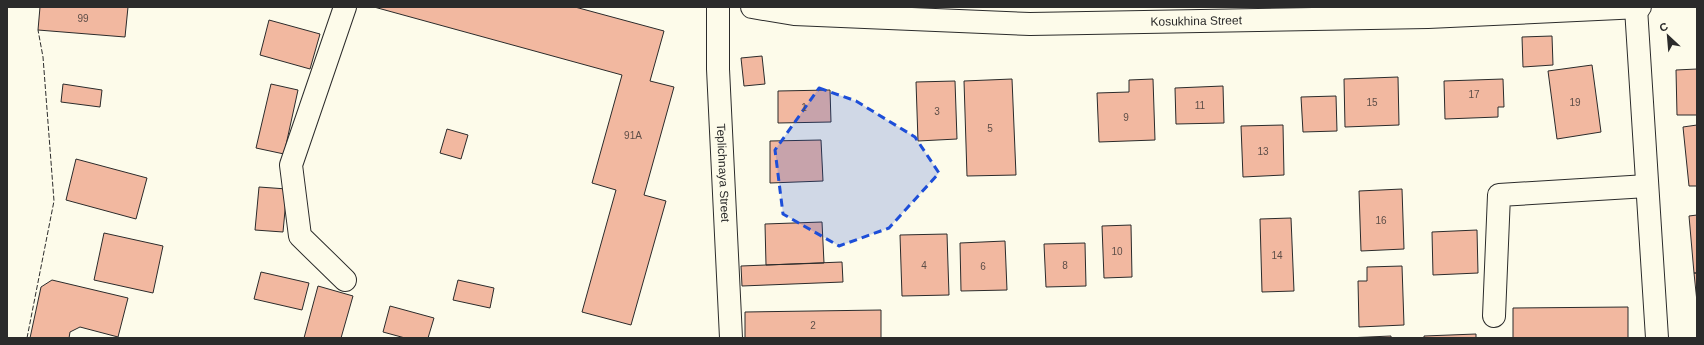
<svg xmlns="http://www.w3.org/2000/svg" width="1704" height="345" font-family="Arial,sans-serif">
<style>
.building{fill:#f2b8a0;stroke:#2b2b2b}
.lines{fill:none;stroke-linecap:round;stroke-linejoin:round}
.minor-casing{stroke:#2b2b2b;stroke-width:24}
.minor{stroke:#fdfbea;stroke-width:22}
.fence{stroke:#2b2b2b;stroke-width:1;stroke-dasharray:5 2;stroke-linecap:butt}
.marked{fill:#1d4ed8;fill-opacity:0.2;stroke:#1d4ed8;stroke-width:3;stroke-dasharray:8 5;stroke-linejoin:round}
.labels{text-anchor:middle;stroke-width:3;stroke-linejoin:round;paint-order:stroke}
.number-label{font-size:10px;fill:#5d4e48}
.street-label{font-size:12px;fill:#2b2b2b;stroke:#fdfbea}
</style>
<rect width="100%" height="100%" fill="#fdfbea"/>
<path class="building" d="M40,7h88l-3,30 -87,-7z
M374,7h201l89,24 -14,50 24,6 -30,108 22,6 -35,124 -49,-13 34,-122 -24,-7 30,-108z
M269,20l51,14 -10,35 -50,-14z
M1552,36l1,29 -30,2 -1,-30z
M762,56l3,28 -21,2 -3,-28z
M1592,65l9,67 -44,7 -9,-68z
M1697,69v46h-20l-1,-45z
M1398,77l1,48 -54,2 -1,-48z
M1012,79l4,96 -49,1 -3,-95z
M1153,79l2,61 -56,2 -2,-49 32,-1v-12z
M1503,79l1,28h-6v10l-53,2 -1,-38z
M955,81l2,58 -39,2 -2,-59z
M63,84l39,6 -2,17 -39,-5z
M271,84l27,6 -14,64 -28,-6z
M1223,86l1,37 -48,1 -1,-36z
M830,90l1,32 -53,1v-32z
M1336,96l1,35 -34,1 -2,-35z
M1283,125l1,50 -41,2 -2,-51z
M1697,125v61h-8l-6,-59z
M447,129l21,6 -7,24 -21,-6z
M821,140l2,41 -53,2v-42z
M76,159l71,19 -11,41 -70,-19z
M259,187l28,2 -4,43 -28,-2z
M1402,189l2,60 -43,2 -2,-60z
M1697,215v58h-3l-5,-57z
M1291,218l3,73 -32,1 -2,-73z
M822,222l2,41 -58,2 -1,-41z
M1131,225l1,52 -28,1 -2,-52z
M1477,230l1,43 -45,2 -1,-43z
M104,233l59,13 -10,47 -59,-13z
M947,234l2,61 -47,1 -2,-61z
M1005,241l2,49 -46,1 -1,-48z
M1085,243l1,43 -40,1 -2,-43z
M842,262l1,20 -101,4 -1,-20z
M1402,266l2,59 -45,2 -1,-46h9v-14z
M261,272l48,11 -7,27 -48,-11z
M1694,273h3v29z
M52,280l76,18 -10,39 -38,-10 -10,5 -1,6h-39l11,-51z
M458,280l36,8 -4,20 -37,-8z
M318,286l35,10 -12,42h-37z
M390,306l44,12 -6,20h-23l-22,-6z
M1628,307v31h-115v-30z
M881,310v28h-136v-26z
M1476,334v4h-52v-2z
M1391,336v2h-45z"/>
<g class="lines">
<defs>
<g id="minor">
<path id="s1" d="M718,7v62l13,269"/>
<path id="s2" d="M752,7l42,7 236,10 398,-7 212,-10"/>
<path d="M1636,8l21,330"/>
<path d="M345,280l-45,-44 -9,-71 54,-158"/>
<path d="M1494,316l5,-121 148,-9"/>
</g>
</defs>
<use href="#minor" class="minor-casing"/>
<use href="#minor" class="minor"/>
<path class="fence" d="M27,338l27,-137 -11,-144 -5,-27"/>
</g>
<path class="marked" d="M819,88l37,13 59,36 24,36 -50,55 -50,18 -56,-32 -8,-64z"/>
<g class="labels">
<g class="number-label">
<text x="83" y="22">99</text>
<text x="1474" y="98">17</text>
<text x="1372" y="106">15</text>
<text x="1575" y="106">19</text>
<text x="1200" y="109">11</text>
<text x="804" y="111">1</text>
<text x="937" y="115">3</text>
<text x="1126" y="121">9</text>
<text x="990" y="132">5</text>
<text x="633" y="139">91А</text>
<text x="1263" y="155">13</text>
<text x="1381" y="224">16</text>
<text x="1117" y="255">10</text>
<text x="1277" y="259">14</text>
<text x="924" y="269">4</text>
<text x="1065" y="269">8</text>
<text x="983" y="270">6</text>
<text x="813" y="329">2</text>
</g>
<g class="street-label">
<text dy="4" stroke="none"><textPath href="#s2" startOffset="445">Kosukhina Street</textPath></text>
<text dy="4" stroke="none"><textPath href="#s1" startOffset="166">Teplichnaya Street</textPath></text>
</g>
</g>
<rect width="1704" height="345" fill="none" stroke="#2b2b2b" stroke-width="16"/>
<g transform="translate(1668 36) rotate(334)" stroke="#fdfbea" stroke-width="3" paint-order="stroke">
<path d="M0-3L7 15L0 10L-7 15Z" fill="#2b2b2b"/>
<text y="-6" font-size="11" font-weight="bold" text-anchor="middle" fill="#2b2b2b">С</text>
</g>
</svg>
